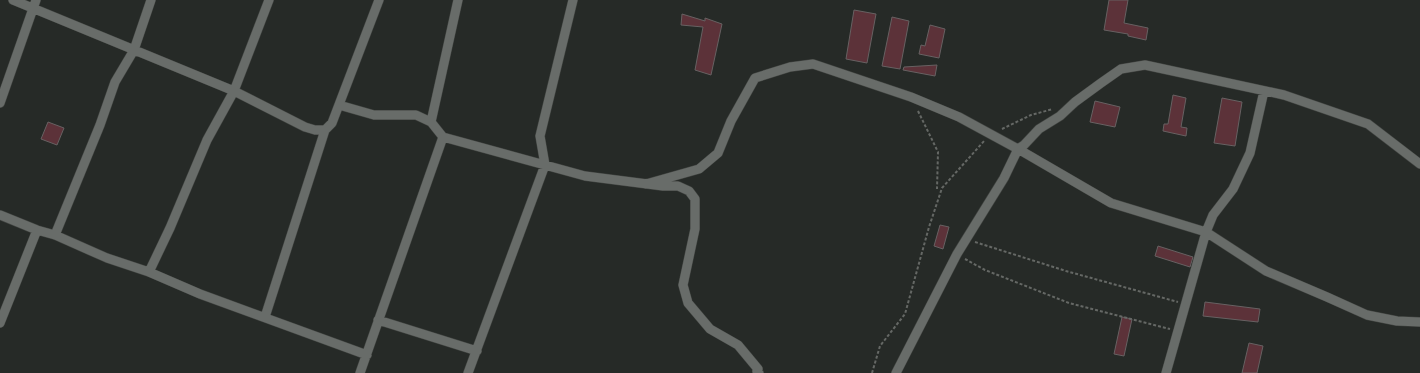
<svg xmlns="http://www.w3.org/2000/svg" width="1420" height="373" font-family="'Titillium Web',sans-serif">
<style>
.building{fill:#5c3239;stroke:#676162}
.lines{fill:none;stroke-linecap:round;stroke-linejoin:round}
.minor-casing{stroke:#424542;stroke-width:10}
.path{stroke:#656865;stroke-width:2;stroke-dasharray:3 2;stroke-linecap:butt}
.minor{stroke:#686c69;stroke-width:9}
</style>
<rect width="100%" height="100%" fill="#262a27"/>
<path class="building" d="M1109,0h19l-4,23 24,5 -2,12 -18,-4v-2l-24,-4z
M854,10l22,4 -9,49 -21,-4z
M682,14l23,7v-3l17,6 -11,51 -16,-5 8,-43 -22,-2z
M892,17l17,4 -9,48 -18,-3z
M930,25l15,4 -6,29 -20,-4 2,-9 4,1z
M937,65l-2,11 -32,-6 1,-3z
M1173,95l13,3 -5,29 6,1 -1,8 -23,-5 1,-7h4z
M1222,98l20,4 -7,44 -21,-3z
M1095,101l25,6 -5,20 -25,-5z
M48,122l16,6 -7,17 -16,-6z
M940,225l9,2 -6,22 -9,-3z
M1158,246l35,11 -3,10 -35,-11z
M1205,302l55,7 -2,13 -55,-6z
M1122,317l10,2 -8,37 -10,-2z
M1249,343l14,3 -6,27h-15z"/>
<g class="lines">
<defs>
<path id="minor" d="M13,0l221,91 71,36 10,3h10l7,-7 47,-123
M0,103l36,-103
M339,105l35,10h42l15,7 12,15 142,39 78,10h15l11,5 6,8v30l-12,56 5,18 22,26 28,16 20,24 -1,2 2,2
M431,122l27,-122
M646,184l53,-15 19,-16 13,-32 24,-43 35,-11 23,-3 98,33 48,20 59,32 93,54 95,29 60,39 61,26 40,18 30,6 23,1
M0,215l37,15 18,5 52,23 42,14 51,22 167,61
M55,235l45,-110 15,-43 19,-32 17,-50
M149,272l21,-44 37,-88 27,-49 35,-91
M265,317l60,-187
M378,320l99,31
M0,323l37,-93
M360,373l83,-236
M468,373l77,-208 -5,-29 33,-136
M896,373l61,-119 47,-76 14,-29 6,-4 15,-16 21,-13 15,-14 26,-19 20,-14 24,-4 139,30 84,29 52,40
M1166,373l40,-141 7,-17 20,-26 17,-36 14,-62"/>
</defs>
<use href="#minor" class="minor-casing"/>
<path class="path" d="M918,111l20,41 -1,37
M1002,129l29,-14 22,-6
M975,242l91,29 112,31
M965,259l20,11 84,33 101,26
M872,373l8,-27 25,-32 24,-87 13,-39 43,-48"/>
<use href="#minor" class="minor"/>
</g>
</svg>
